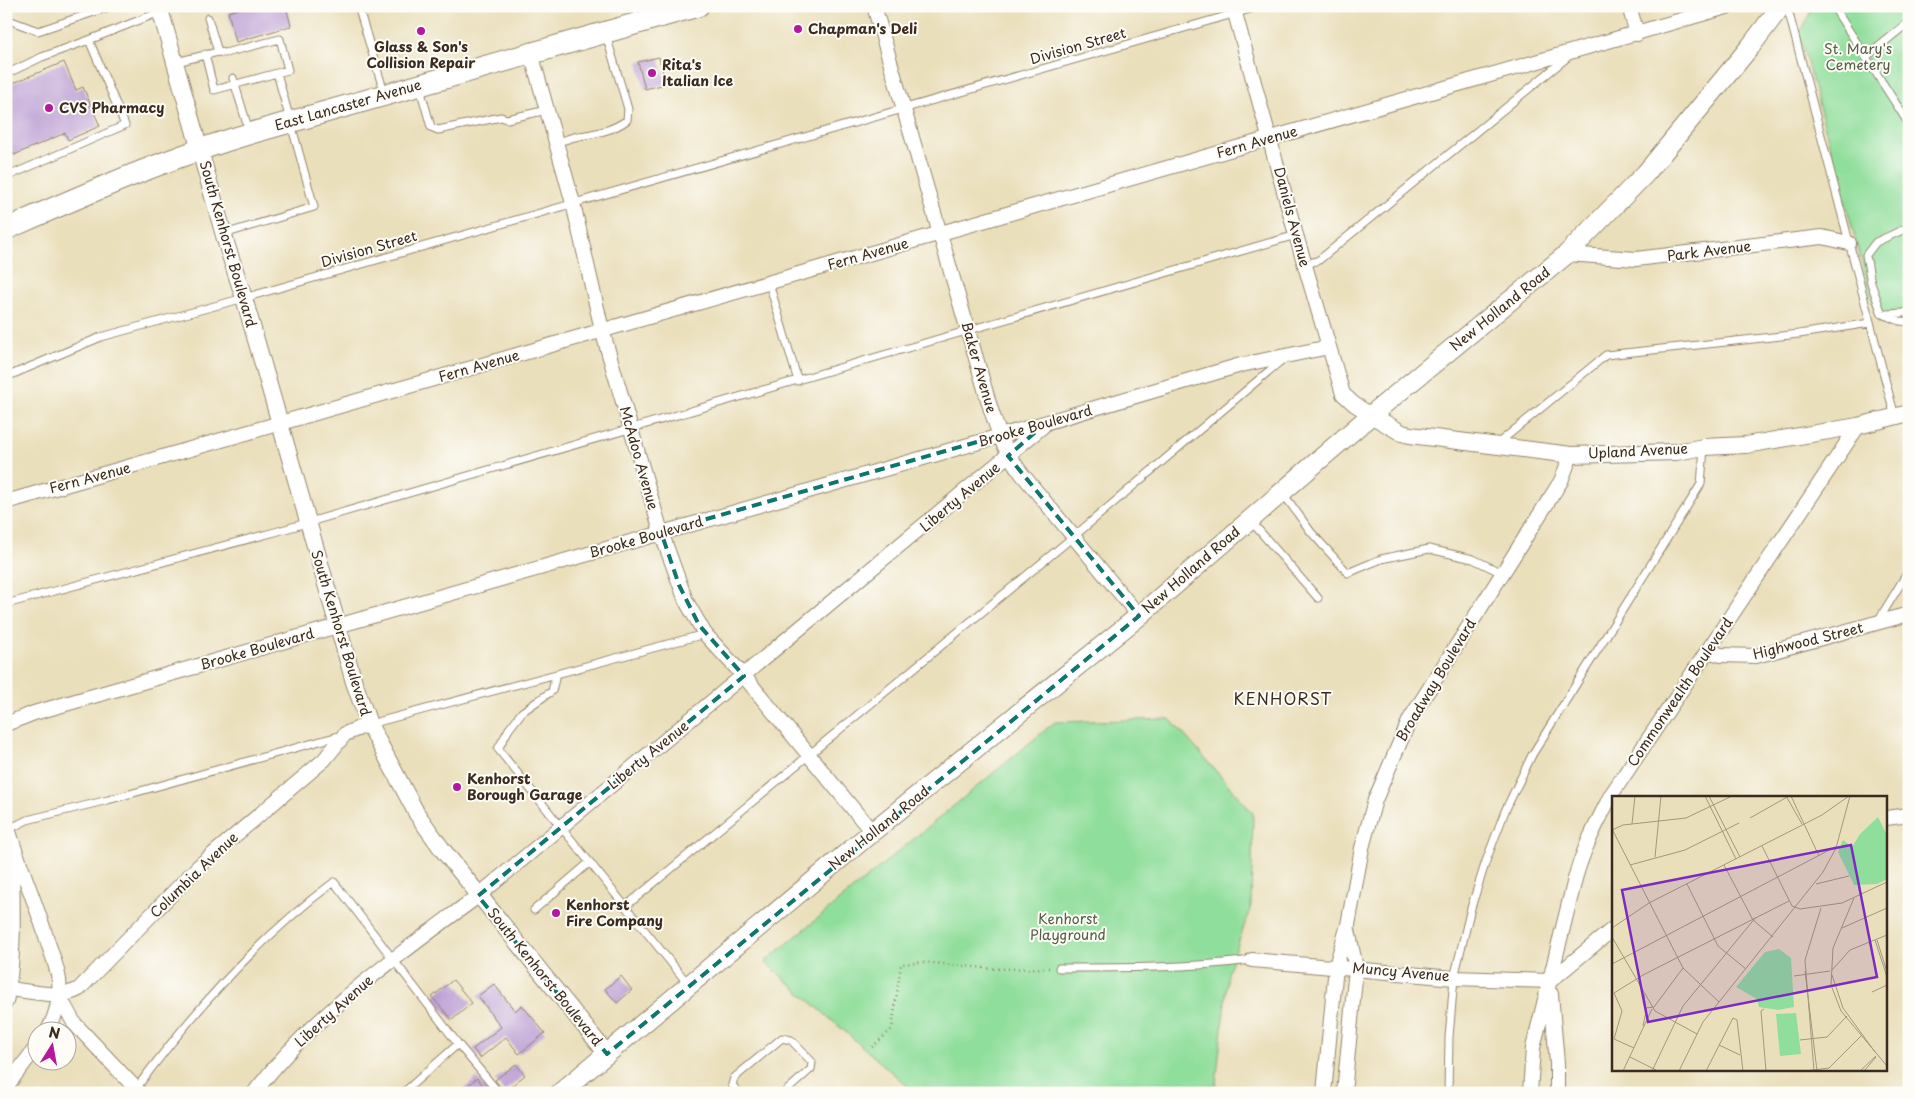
<svg xmlns="http://www.w3.org/2000/svg" width="1915" height="1099" font-family="'Playpen Sans',sans-serif">
<style>
.green{fill:#90de9b;stroke:#66845c}
.building{fill:#ba9bd3}
.lines{fill:none;stroke-linecap:round;stroke-linejoin:round}
.service-casing{stroke:#92846c;stroke-width:9}
.minor-casing{stroke:#92846c;stroke-width:16}
.tertiary-casing{stroke:#92846c;stroke-width:18}
.secondary-casing{stroke:#92846c;stroke-width:21}
.primary-casing{stroke:#92846c;stroke-width:23}
.path{stroke:#92846c;stroke-width:2.5;stroke-dasharray:1 4;stroke-linecap:butt}
.service{stroke:#fff;stroke-width:7}
.minor{stroke:#fff;stroke-width:14}
.tertiary{stroke:#fff;stroke-width:16}
.secondary{stroke:#fff;stroke-width:19}
.primary{stroke:#fff;stroke-width:21}
.marked{fill:none;stroke:#0f766e;stroke-width:4;stroke-dasharray:10 6;stroke-linejoin:round}
.poi-dot{fill:#b5179e;stroke:#fdfcf7;stroke-width:2}
.labels{text-anchor:middle;stroke-width:4;stroke-linejoin:round;paint-order:stroke}
.poi-label{font-size:14px;font-weight:bold;fill:#3b2a1e;stroke:#fdfcf7;text-anchor:start}
.street-label{font-size:14px;fill:#3b2a1e;stroke:#fdfcf7}
.park-label{font-size:14px;fill:#546044;stroke:#fdfcf7}
.quarter-label{font-size:16px;letter-spacing:1px;fill:#3b2a1e;stroke:#fdfcf7}
.inset-road{fill:none;stroke:#a4977c;stroke-width:1}
.view{fill:#7b2cbf;fill-opacity:0.15;stroke:#7b2cbf;stroke-width:2.5}
.inset-edge{fill:none;stroke:#3b2a1e;stroke-width:2.5}
</style>
<rect width="100%" height="100%" fill="#fdfcf7"/>
<filter id="ink" filterUnits="userSpaceOnUse"><feTurbulence type="fractalNoise" baseFrequency=".02" numOctaves="2"/><feDisplacementMap in="SourceGraphic" scale="10" xChannelSelector="R" yChannelSelector="G"/><feConvolveMatrix kernelMatrix="1 2 1 2 8 2 1 2 1" color-interpolation-filters="sRGB"/></filter>
<filter id="wash" filterUnits="userSpaceOnUse"><feTurbulence type="fractalNoise" baseFrequency=".0096" numOctaves="4" result="noise"/><feDisplacementMap in="SourceGraphic" scale="20" xChannelSelector="R" yChannelSelector="G"/><feGaussianBlur stdDeviation="1.12" result="paint"/><feColorMatrix in="noise" values="0 0 0 0 0 0 0 0 0 0 0 0 0 0 0 0 0 1.4 0 .05"/><feComposite in="paint" operator="in"/></filter>
<g filter="url(#wash)">
<rect width="100%" height="100%" fill="#eadfbb"/>
<path class="green" d="M1814,6h92l3,4v317l-31,-5 -79,-289z
M1170,719l83,94 -2,93 -23,67 -13,120h-302l-1,-3 -147,-128 290,-240z"/>
<g id="blocks">
<path class="building" d="M248,6h38l5,20 -55,16 -8,-30z
M659,57l7,27 -21,5 -7,-27z
M64,62l12,28 7,-3 17,39 -32,14 -3,-7 -51,22 -8,-17v-52z
M621,976l11,14 -15,13 -12,-14z
M453,980l19,23 -20,17 -20,-23z
M494,984l21,27 7,-6 23,28 -26,21 -13,-17 -26,21 -7,-9 28,-22 -23,-31z
M516,1064l9,11 -21,17 -9,-12z
M477,1078l8,10 2,-1 5,6h-33z"/>
</g>
</g>
<g filter="url(#ink)">
<use href="#blocks" fill-opacity="0" stroke="#92846c" stroke-width="1"/>
<g class="lines">
<defs>
<path id="service" d="M358,6l26,86
M1787,6l108,411
M1833,6l76,118
M6,19l32,12 74,-25
M218,52l7,1 55,-14 8,31 -11,3
M205,54l9,36 63,-17 37,134 -90,27
M1866,57l43,-35
M176,62l42,-10 -10,-34
M6,74l36,-17 47,-17
M233,78l16,53
M420,88l11,39 7,3 63,-13 6,2 40,-9
M556,143c8,-3 16,-6 24,-7 17,-3 32,-5 47,-16l1,-11 -22,-74
M6,177l119,-52 -36,-85 71,-28
M1909,227l-33,15 -10,13 5,28 11,31 18,7 9,1
M1304,265l15,-5 250,-204
M769,283l29,98
M1887,314l16,-1 6,-2
M6,377l95,-40 143,-39 1017,-292
M1496,445l110,-90 193,-21 71,-11
M1282,492l29,40 37,41 33,-14 48,-10 44,10 29,14
M1250,520l68,78
M6,604l269,-72 1021,-297
M1878,621l31,-51
M556,675l-4,16 -30,21 -13,17 -11,20 191,236
M370,724l335,-90
M7,830l20,-10 81,-20 234,-65
M626,906l453,-374 204,-173
M534,910l56,-48
M1059,968c65,0 129,0 193,-8
M135,1090c57,-77 122,-151 199,-208l124,162 41,49
M403,1093l55,-49
M739,1093l-7,-8 2,-7 48,-40 9,2 21,22 -1,7 -27,24
M1448,1093l1,-56 5,-59 17,-70 15,-47 19,-50 27,-56 169,-271 3,-36"/>
<path id="minor" d="M874,6l117,404c9,27 13,40 31,64l117,142
M1233,6l63,229 47,159 11,10 17,11
M1629,6l8,28
M531,53l42,150 29,127 59,202 25,69 19,33 39,42 128,156
M1567,254l69,5 186,-22 27,6
M6,502l1724,-496
M1707,651l14,4 35,1 153,-42
M6,724l28,-11 966,-277 241,-71 88,-18
M1886,818l23,-3
M6,822c12,41 30,80 42,121 4,11 9,24 11,37 2,17 -3,37 -12,52
M1252,960l202,18 96,3
M1550,981l64,-53
M9,989c21,2 51,11 70,0l120,-123 125,-106 21,-26 24,-10
M58,994l16,29 66,70
M1551,994l6,69v30
M6,1002c10,-50 6,-100 6,-151
M6,1087l32,-42
M254,1093c60,-80 145,-138 224,-197l565,-470
M1324,1093l12,-127 12,-41 14,-77 13,-48 35,-81 151,-238 10,-26
M1344,1093l12,-125 -8,-38
M1530,1093l3,-45 42,-169c8,-30 22,-56 36,-84l247,-369"/>
<path id="tertiary" d="M159,6l68,240 17,52 110,384 15,42 48,90 25,35 165,205
M1371,415l31,18 8,2 161,20 105,-3 28,-5 42,-2 112,-19 51,-13"/>
<path id="secondary" d="M560,1093l312,-261 267,-216 232,-201 196,-161 79,-81 104,-126 31,-41"/>
<path id="primary" d="M6,229c82,-36 163,-72 249,-97l443,-126"/>
</defs>
<use href="#service" class="service-casing"/>
<use href="#minor" class="minor-casing"/>
<use href="#tertiary" class="tertiary-casing"/>
<use href="#secondary" class="secondary-casing"/>
<use href="#primary" class="primary-casing"/>
<path class="path" d="M872,1047l20,-18 9,-65 21,-2 74,7 54,-1"/>
<use href="#service" class="service"/>
<use href="#minor" class="minor"/>
<use href="#tertiary" class="tertiary"/>
<use href="#secondary" class="secondary"/>
<use href="#primary" class="primary"/>
</g>
</g>
<path class="marked" d="M1047,422l-39,34 131,160 -532,438 -129,-158 266,-220 -45,-51 -20,-40 -18,-53z"/>
<g class="poi-dot">
<circle cx="798" cy="29" r="5"/>
<circle cx="421" cy="31" r="5"/>
<circle cx="652" cy="73" r="5"/>
<circle cx="49" cy="108" r="5"/>
<circle cx="457" cy="787" r="5"/>
<circle cx="556" cy="913" r="5"/>
</g>
<g class="labels">
<g class="poi-label">
<text x="808" y="34">Chapman's Deli</text>
<text x="421" y="52" text-anchor="middle">Glass &amp; Son's<tspan x="421" dy="16">Collision Repair</tspan></text>
<text x="662" y="70">Rita's<tspan x="662" dy="16">Italian Ice</tspan></text>
<text x="59" y="113">CVS Pharmacy</text>
<text x="467" y="784">Kenhorst<tspan x="467" dy="16">Borough Garage</tspan></text>
<text x="566" y="910">Kenhorst<tspan x="566" dy="16">Fire Company</tspan></text>
</g>
<g class="street-label">
<text transform="translate(1078 46) rotate(-16)" y="5">Division Street</text>
<text transform="translate(348 105) rotate(-16)" y="5">East Lancaster Avenue</text>
<text transform="translate(1257 142) rotate(-16)" y="5">Fern Avenue</text>
<text transform="translate(1292 217) rotate(75)" y="5">Daniels Avenue</text>
<text transform="translate(228 244) rotate(74)" y="5">South Kenhorst Boulevard</text>
<text transform="translate(369 249) rotate(-16)" y="5">Division Street</text>
<text transform="translate(1709 251) rotate(-7)" y="5">Park Avenue</text>
<text transform="translate(868 254) rotate(-16)" y="5">Fern Avenue</text>
<text transform="translate(1500 309) rotate(-39)" y="5">New Holland Road</text>
<text transform="translate(479 366) rotate(-16)" y="5">Fern Avenue</text>
<text transform="translate(979 367) rotate(74)" y="5">Baker Avenue</text>
<text transform="translate(1035 426) rotate(-16)" y="5">Brooke Boulevard</text>
<text transform="translate(1638 451) rotate(-3)" y="5">Upland Avenue</text>
<text transform="translate(639 458) rotate(74)" y="5">McAdoo Avenue</text>
<text transform="translate(90 478) rotate(-15)" y="5">Fern Avenue</text>
<text transform="translate(960 497) rotate(-40)" y="5">Liberty Avenue</text>
<text transform="translate(646 537) rotate(-16)" y="5">Brooke Boulevard</text>
<text transform="translate(1191 570) rotate(-41)" y="5">New Holland Road</text>
<text transform="translate(341 633) rotate(73)" y="5">South Kenhorst Boulevard</text>
<text transform="translate(1808 641) rotate(-14)" y="5">Highwood Street</text>
<text transform="translate(257 649) rotate(-16)" y="5">Brooke Boulevard</text>
<text transform="translate(1436 680) rotate(-59)" y="5">Broadway Boulevard</text>
<text transform="translate(1680 692) rotate(-56)" y="5">Commonwealth Boulevard</text>
<text transform="translate(648 755) rotate(-39)" y="5">Liberty Avenue</text>
<text transform="translate(879 828) rotate(-39)" y="5">New Holland Road</text>
<text transform="translate(194 875) rotate(-44)" y="5">Columbia Avenue</text>
<text transform="translate(1401 972) rotate(5)" y="5">Muncy Avenue</text>
<text transform="translate(545 977) rotate(51)" y="5">South Kenhorst Boulevard</text>
<text transform="translate(334 1011) rotate(-42)" y="5">Liberty Avenue</text>
</g>
<g class="park-label">
<text x="1858" y="54">St. Mary's<tspan x="1858" dy="16">Cemetery</tspan></text>
<text x="1068" y="924">Kenhorst<tspan x="1068" dy="16">Playground</tspan></text>
</g>
<g class="quarter-label">
<text x="1283" y="705">KENHORST</text>
</g>
</g>
<g transform="translate(1612 796)">
<rect width="275" height="275" fill="#eadfbb"/>
<path d="M266,21l9,18v44l-10,5 -23,1 -16,-33 5,-12 9,7 8,-13zM167,153l12,9 3,49 -16,3 -19,-3 -2,-8 -21,-12 29,-35zM184,217l5,41 -21,2 -4,-42z" fill="#90de9b"/>
<path class="inset-road" d="M93,0l31,63M97,0l31,61M174,0l16,28M179,0l28,60M138,22l39,-22M20,28l3,-28M0,33l71,139 36,34M0,34l11,-5 63,-7 46,-22M150,50l30,60 8,3 42,-6 45,-21M43,61l6,-61M18,69l55,-15 54,-27M112,69l29,55 20,17M75,88l31,62 28,23M204,88l33,-8M242,102l-21,50 -2,37 10,26 46,55M0,132l37,-25 173,-88 27,-19M230,132l45,-20M0,141l43,74 42,23M263,144l12,37M265,144l10,32M0,168l223,-117M220,174l18,-20 37,-15M193,175l12,100M220,179l11,33 32,44M182,180l36,-5M260,196l15,-7M34,212l8,-1 29,-39M152,213l-3,2 5,60M31,230l3,-14 -2,-18M188,244l27,-3 20,-21M107,249l21,10M22,252l-20,-9 8,-28 -8,-18 29,-18 146,-74M18,261l28,14M11,275l29,-62M40,275l31,-65 73,-89M67,275l24,-49 120,-150 13,-24 14,-52M94,275l27,-53 4,2 6,51M193,275l24,-3 33,-33M202,275l-9,-111 16,-52M248,275l16,-15M252,275l12,-14"/>
<path class="view" d="M239,49l26,132 -229,45 -26,-132z"/>
<rect width="275" height="275" class="inset-edge"/>
</g>
<rect width="1915" height="1099" fill="none" stroke="#fdfcf7" stroke-width="25"/>
<g transform="translate(52 1046) rotate(11)"><circle r="24" fill="#fdfcf7" stroke="#afa8a0"/>
<path d="M0-4L9 19L0 12L-9 19Z" fill="#b5179e"/>
<text y="-8" font-size="14" font-weight="bold" text-anchor="middle" fill="#3b2a1e">N</text>
</g>
</svg>
